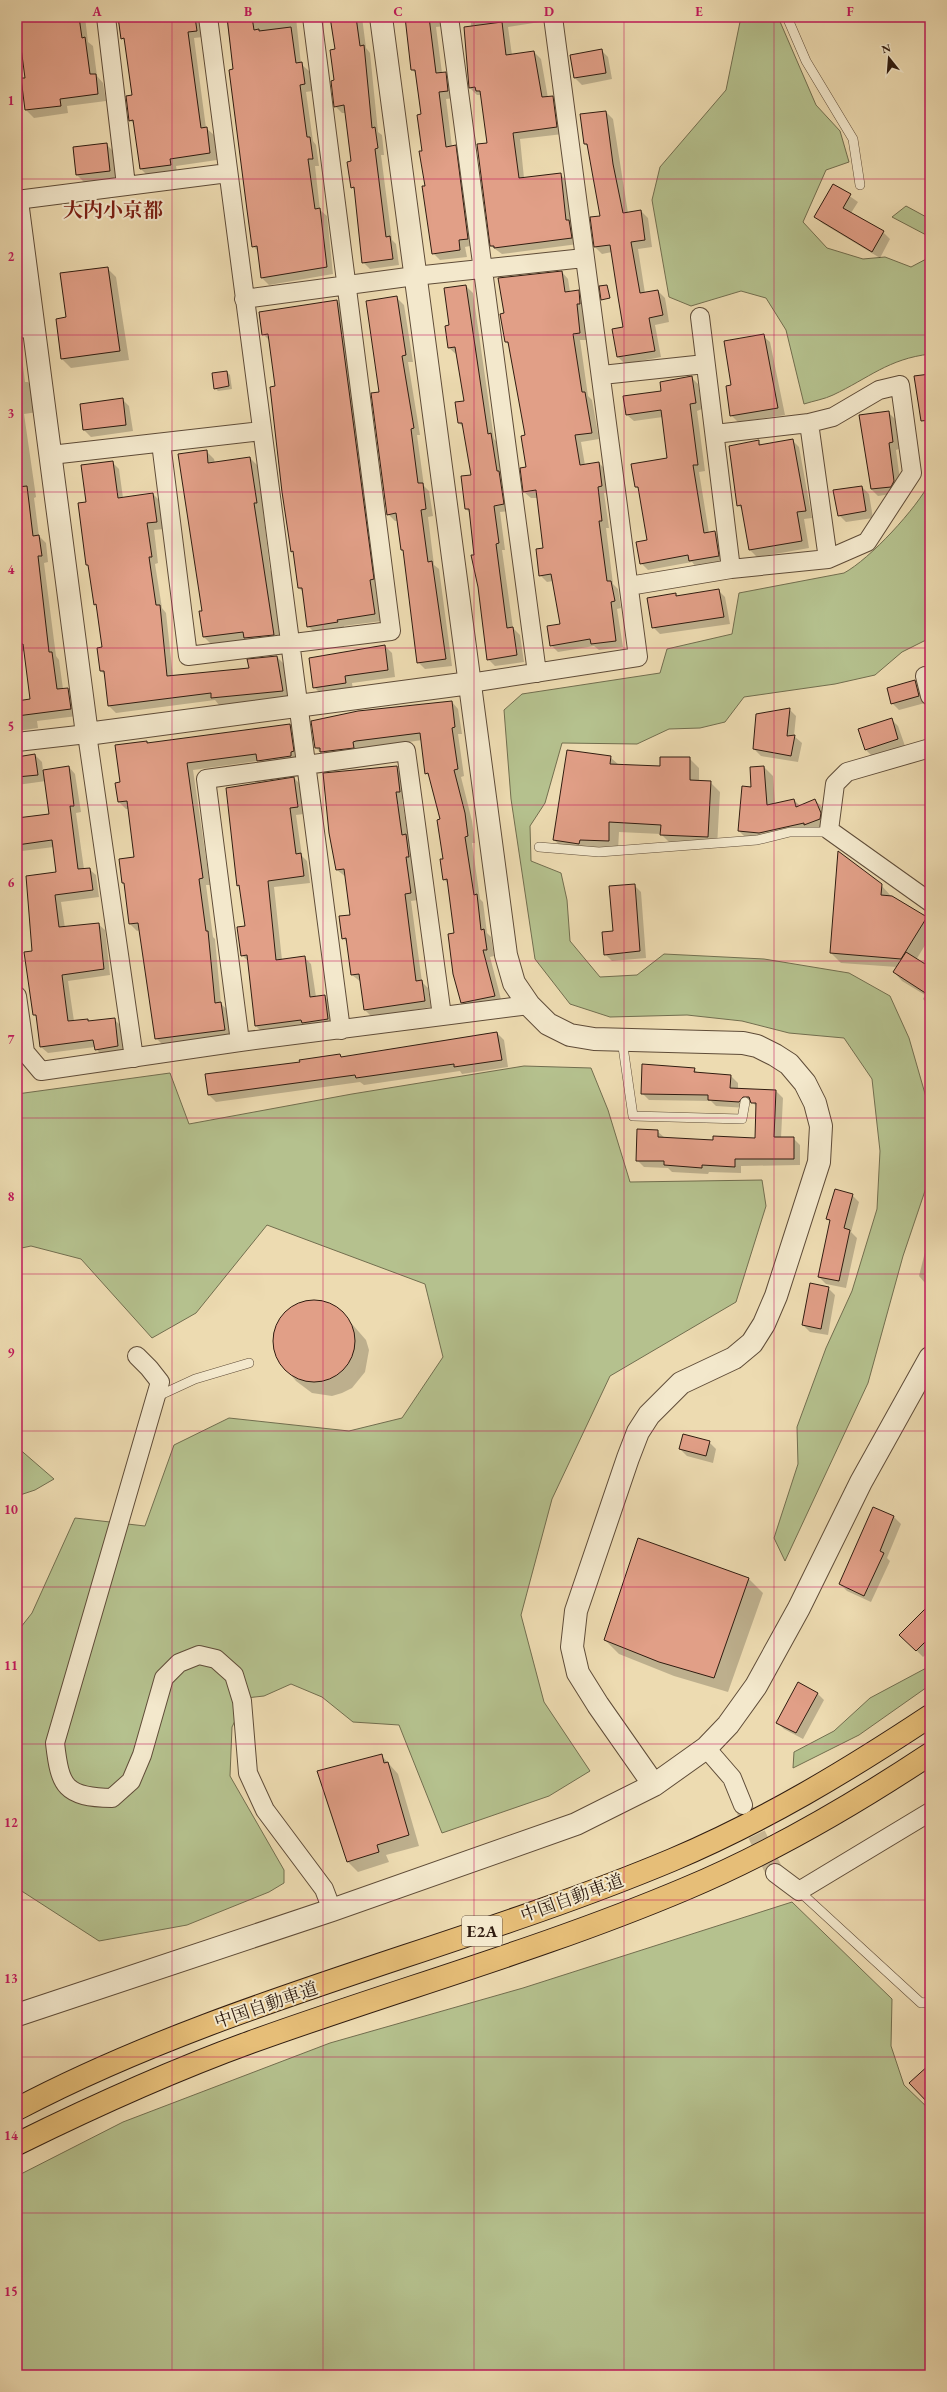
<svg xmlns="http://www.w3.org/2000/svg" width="947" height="2392" font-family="'EB Garamond','Noto Serif JP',serif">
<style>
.green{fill:#b5c18e;stroke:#726e4f}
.shadow{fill:#0003}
.building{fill:#e19f87;stroke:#301c10}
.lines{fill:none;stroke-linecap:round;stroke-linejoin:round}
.minor-tunnel{stroke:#c7b591;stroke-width:18;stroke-dasharray:18 9;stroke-linecap:butt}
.service-casing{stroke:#5f4c38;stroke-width:10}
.minor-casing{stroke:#5f4c38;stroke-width:20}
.tertiary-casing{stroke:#5f4c38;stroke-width:24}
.motorway-casing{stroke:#301c10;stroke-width:24}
.service{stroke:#f3e8cc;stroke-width:9}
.minor{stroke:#f3e8cc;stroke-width:18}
.tertiary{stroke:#f3e8cc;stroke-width:22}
.motorway{stroke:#e6be78;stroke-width:22}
.grid{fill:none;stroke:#c2185b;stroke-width:1;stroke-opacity:0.55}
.labels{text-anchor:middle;stroke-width:4;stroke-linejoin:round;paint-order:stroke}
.shield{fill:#f3e8cc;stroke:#6a5948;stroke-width:1}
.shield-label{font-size:17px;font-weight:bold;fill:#301c10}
.street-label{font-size:18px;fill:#301c10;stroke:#f3e8cc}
.quarter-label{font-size:20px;font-weight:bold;fill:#7a1f14;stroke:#f3e8cc}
.neatline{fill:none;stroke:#c2185b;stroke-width:1.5}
.grid-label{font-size:13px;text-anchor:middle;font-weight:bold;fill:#c2185b}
</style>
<rect width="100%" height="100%" fill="#eddbb1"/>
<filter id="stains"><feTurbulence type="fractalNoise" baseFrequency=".005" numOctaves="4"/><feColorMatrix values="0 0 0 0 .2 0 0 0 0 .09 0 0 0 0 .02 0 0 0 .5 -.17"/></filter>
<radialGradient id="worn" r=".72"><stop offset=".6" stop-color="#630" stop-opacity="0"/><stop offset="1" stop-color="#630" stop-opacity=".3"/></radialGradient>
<path class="green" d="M741,17h37l38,88 24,26 9,31 -23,8 -23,52 24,26 36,11 22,-2 26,10 19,-10v97c-42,5 -61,24 -97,41 -8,4 -20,6 -29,9l-18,-74 -20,-32 -25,-7 -50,15 -22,-9 -17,-97 8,-33 66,-77z
M906,206l24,13v18l-38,-20z
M930,482v156l-28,14 -27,23 -40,9 -91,13 -19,25 -25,6 -31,1 -32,15 -75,-1 -17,60 -15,23 1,35 30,12 6,27 3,41 30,36 37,-2 27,-21 100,5 85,14 41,23 19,42 21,73v65l-27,80 -35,127 -83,178 -11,-23 24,-74 -1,-37 29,-79 26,-57 25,-82 3,-58 -8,-72 -28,-41 -55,-5 -47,-12 -55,-6 -77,2 -40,-13 -35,-45 -24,-160 -7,-89 18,-16 138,-21 7,-24 65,-15 7,-41 105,-20c26,-14 73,-65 86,-91z
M524,1066l67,2 17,42 22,72 132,-2 4,26 -30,96 -126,74 -58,123 -31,116 23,87 46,69 -41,25 -107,37 -43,-108 -46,-3 -31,-25 -31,-13 -27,12 -18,2 -14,29 -2,49 54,94v13l-15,9 -82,33 -88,16 -82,-53v-256l15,-19 43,-95 70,8 29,-81 55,-27 120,13 53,-13 41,-61 -18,-73 -158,-59 -71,88 -44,25 -71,-79 -50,-13 -14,3v-155l153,-21 19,51 163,-30z
M17,1447l37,32 -19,11 -18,6z
M930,1666v19l-71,50 -66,33 1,-16 40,-21 36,-33z
M792,1902l100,97 -1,47 13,39 26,25v265h-913v-199l106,-54 207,-79 193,-55z"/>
<path class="shadow" d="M17,17h68l3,25 5,4 4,30 6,7 3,18 -39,5 1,7 -34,5 -8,-8v-32z
M124,17h76l3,20 -9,1 12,90 8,7 3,25 -41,6 1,6 -29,4 -7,-7 -6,-44 -5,-5 3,-24 -7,-54 -4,-4z
M226,17h76l-6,1 5,46 8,7 3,20 -6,1 7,49 3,4 3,21h-4l5,44 7,6 6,58 -64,11 -7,-7 -3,-26 -6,-6 -19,-176z
M331,17h31l4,31 4,5 8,79 4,3 2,20h-3l11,85 4,4 3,21 -29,4 -7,-7 -7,-70 -4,-5v-25l-6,-49h-4l-7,-7 1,-56z
M406,17h39v9l-9,1 6,46h3l7,7 3,18 -9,1 6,48 3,-1 7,7 13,92 -10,2 2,10 -27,3 -7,-7 -10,-102 -1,-36 -5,-41 -5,-4z
M471,17h68l1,5 -32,5 4,28 22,-3 7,7 7,39 4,-1 7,7 4,30 -43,5 4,39 36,-4 7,7 11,63 -76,10 -11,-8 -3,-102 -7,-49h-4l-7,-7z
M601,50l7,7 4,22 -30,6 -7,-7z
M606,112l7,7 15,94 13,-2 7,7 4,29 -14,2 7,44 13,-2 7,7 4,24 -14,3 6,32 -36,7 -7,-7 6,-29 -12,-76 -10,2 -7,-7 6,-31 -12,-68 -4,-4z
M106,144l7,7 4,27 -33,4 -7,-7 -3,-27z
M834,185l24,17 -7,11 32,19 7,7 -10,19 -58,-35 -7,-7z
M107,268l9,9 13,83 -58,8 -9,-9 6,-41z
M562,272l6,7 2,13 8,-1 7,7 -2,13 4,29h-7l8,56 4,4 7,39 -18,3 4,23 14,-2 7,7 3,23h-5l5,35h-3l7,56 5,5 3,19 -4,1 6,38 -24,3 -5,-4 -36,6 -7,-7 10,-20 -8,-44 -6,1 -7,-7 4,-27 -6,-50h-7l-7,-6 3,-24 -1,-32 -16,-90 -4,-4 -1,-28z
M466,286l7,7 21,146 3,3 13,69 -10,1 5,38h-3l11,78 7,7 4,27 -29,4 -7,-7 -18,-146 -4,-4 6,-33 -8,-48 -5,-5 6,-22 -8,-46 -8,-7 1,-22z
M17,290l5,28 -5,1z
M397,298l7,7 9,57h-5l12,73h-3l7,51 5,5 4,25 -5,1 6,48 5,4 13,97 -27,3 -7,-7 -13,-109 -3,-3 -4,-29h-3l-7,-7 -8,-122z
M337,301l7,7 38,313 -38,5v3l-29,4 -7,-7 -5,-34 -4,-4 -4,-34 -3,-3 -16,-164 -6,-46 -7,-7z
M763,336l7,6 15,73 -47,7 -7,-7 2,-29z
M17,353l5,5 3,24h3l6,7 4,23 -14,2 12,83 -2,1 5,38 7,7 2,19 -4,1 12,93 3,4 4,29h5l7,7 2,20 -40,5 1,7 -21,3v-29l14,-2 -6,-49 -8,1z
M227,372l3,3 2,14 -14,2 -3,-3z
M691,377l7,7 4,25 -5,2 8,60 -6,1 10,61 6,-1 7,7 3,23 -28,6 -5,-6 -44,8 -7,-7 7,-23 -8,-50 -4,-3 32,-28 -5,-42 -29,4 -7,-6 35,-24z
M122,399l7,7 4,25 -42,6 -7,-7 -3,-25z
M888,412l7,7 4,30 -3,1 5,38 -3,5 -20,3 -7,-7z
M792,440l7,7 13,71 -8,1 5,29 -52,9 -7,-7 -7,-40 -5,-5 20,-63 4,3z
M206,451l8,8 1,4 35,-5 8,8 12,104 2,3 10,69 -70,3 -8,-8 -3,-25h2z
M112,462l7,7 4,29 30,-4 7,7 4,28 -10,1 4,33 -3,1 7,44 4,5 7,64 77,-8 27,-12 7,7 6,33 -71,8 -4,-5 -99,13 -7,-7 -4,-31 -4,-4 2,-23 -5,-41 -3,-3 -5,-36 -4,-4 1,-61z
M862,487l7,7 4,24 -27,4 -7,-7z
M718,590l7,7 5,27 -70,10 -7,-7 23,-33 2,3z
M385,646l7,7 3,24 -43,6 1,7 -32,4 -7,-7 40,-34 -1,-3z
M915,681l7,7 3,15 -26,7 -7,-7z
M452,702l6,7 4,25h-4l6,42 -3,1 11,44 3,22h-3l8,56 3,3 4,31 4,4 3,19 -4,1 12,46 -33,7 -7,-7 -13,-118 -5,-6 -3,-59 -11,-43 -4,-4 -4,-33 -99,15 -7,-7 4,-29 72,-12 2,3z
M790,710l6,6 -2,20 8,7 -4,19 -37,-6 -7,-7z
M891,719l7,7 7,20 -32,11 -7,-7 -7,-20z
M290,725l7,7 3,26 -35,10 -7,-7 -65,9 17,115h-4l7,52 2,2 6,65 7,6 3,27 -68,8 -7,-7 -16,-108 -3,1 -7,-7 -10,-64 15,-2 -6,-49h-3l-7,-7 -2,-18 4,-1 26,-41 2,2z
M35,755l7,7 1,9 26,-4 6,7 6,38 -5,1 8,56h5l7,6 3,22 -38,5 4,26 33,-4 7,6 5,45 -42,6 6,40 14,-1 2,2 24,-3 7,7 4,27 -23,3 -7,-9 -47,6 -7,-6 -3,-29 -4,-3v-63l23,-79 -3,-26 -32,4 -5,-5v-27l33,-4 -4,-34 -29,4v-27z
M610,757l9,8 42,2 28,-9 10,10v13l11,1 10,10 -3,55 -46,-3 -10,-10 -42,-2 -1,18 -54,-1 -10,-9z
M751,767h13l9,9 2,28 19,-4 6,6 15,-6 9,9 4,18 -60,15 -20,-2 -9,-9 4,-44 9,1z
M396,768l7,7 4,23 -5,1 6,38 5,5 5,58 -7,1 11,81 6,6 3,19 -59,10 -7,-7 -4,-28 -9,-7 -4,-32 -5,-5 8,-22 -5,-39 -9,-7z
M294,778l7,7 3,29 -8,1 6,41 5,5 3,22 -36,4 8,73 22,-3 7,7 5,33 8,-1 7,7 4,23 -72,7 -7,-7 -7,-64 -7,-7 4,-28 -5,-39 -3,-3z
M634,885l7,7 5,66 -34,3 -7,-7z
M881,885l10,11 39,25v16l-14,23 14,9v37l-7,-7 2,-4 -23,-14 -8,-9 3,-5 -56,-4 -10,-10z
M497,1033l7,7 4,27 -46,7 -2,-3 -96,14 -4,-3 -144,20 -7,-7 92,-32 39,-8 3,3z
M694,1069l5,5 32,2 7,7v7l38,1 7,7 -2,40h12l7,7v20l-59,1v7l-32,-1 -1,2 -36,-2 -4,-4 -24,-1 -7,-7 20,-29 8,7 49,3 42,-2 1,-32 -4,-4h-3l-4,5 -30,-2 -5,-5 -62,-1 -7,-7z
M852,1195l7,7 -8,30 6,6 -11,50 -20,-4 -7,-7 12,-55 -3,-3z
M930,1232v52l-5,-1 -6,-7z
M828,1288l7,7 -7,40 -18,-3 -7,-7z
M306,1301l22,2 10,5 28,32 3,10 -4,22 -13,16 -10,5 -10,3 -20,-3 -16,-12 -19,-23 -3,-10 1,-19 5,-10 16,-15z
M709,1442l7,7 -3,14 -26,-7 -7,-7z
M874,1509l20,8 7,7 -14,34 3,3 -19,41 -24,-11 -7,-7z
M639,1540l110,39 14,14 -35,99 -54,-16 -55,-22 -14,-14z
M930,1609v42l-7,6 -22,-22z
M817,1693l7,7 -21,39 -19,-10 -7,-7z
M381,1755l17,19 21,72 -33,9 3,7 -31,10 -10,-10 -29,-90z"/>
<path class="building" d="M17,17h62l3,21 3,-1 5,37h6l2,20 -38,5 1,7 -36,4 -4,-32h4z
M118,17h77l2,14 -9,1 13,96 6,-1 3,26 -40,6 1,6 -31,4 -7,-49 -4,1 -3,-25 6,-1 -8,-57 -3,1z
M227,17h25l2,13 5,-1v2l32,-4 5,36 6,-1 3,22 -5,1 7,52h3l3,22h-5l7,50 5,-1 7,59 -66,11 -4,-32 -5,1 -5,-37 -18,-140 4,-1z
M330,17h26l4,29 4,-1 8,83 3,-1 3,21 -3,1 11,88 4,-1 3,23 -31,4 -8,-76 -3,1 -4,-26 4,-1 -7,-56 -10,2 -3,-26 3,-1 -4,-30 5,-1z
M405,17h24l7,56 10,-1 2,19 -9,1 7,55 10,-2 12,94 -9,1 1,10 -28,4 -10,-68h3l-6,-35h3l-5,-36 4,-1 -6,-44h-4z
M502,22l4,33 28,-4 8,46 11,-1 4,31 -44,6 6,45 42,-5 5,47h3l3,18 -78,10v-2h-4l-13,-102 10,-1 -7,-52h-4l-1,-4 -6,1 -5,-61z
M602,49l4,24 -32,5 -4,-23z
M606,111l7,53 10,49 18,-3 4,30 -14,2 9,51 18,-3 5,25 -14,3 6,33 -38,6 -5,-28 11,-2 -5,-30 -8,-52 -16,2 -4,-30 10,-1 -13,-72h-3l-4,-30z
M107,143l3,28 -34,4 -3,-28z
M833,184l18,10 -8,14 41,23 -12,21 -58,-35z
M108,267l12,84 -59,8 -5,-40 10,-2 -6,-44z
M562,271l3,21 14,-2 1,14h-3l3,29 -7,1 9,58h3l7,41 -17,2 5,30 19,-3 3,24 -4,1 4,34h-3l8,60h4l4,20 -4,1 5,39 -25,3 -1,-5 -40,7 -3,-20 13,-2 -9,-50 -12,2 -3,-27 7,-1 -7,-58 -13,2 -3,-24 6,-1 -5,-31 4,-1 -17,-93h-3l-5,-28 4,-1 -6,-35z
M466,285l22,149 3,-1 6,38h2l5,33 -10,2 5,37 -3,1 11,84 6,-1 4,28 -30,5 -9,-73 -7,-32h3l-5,-46h-4l-4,-33 10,-1 -9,-52h-4l-3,-21 9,-1 -9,-54 -7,1 -3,-22 4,-1 -5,-37z
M607,285l3,13 -9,2 -2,-14z
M397,296l9,59 -4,1 12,72 -3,1 7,54h5l3,26 -5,1 7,52 4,-1 14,98 -29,4 -14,-113h-2l-5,-37 -9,2 -16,-122 8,-1 -13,-91z
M337,300l37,279 -4,1 5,34 -38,6 1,2 -31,5 -5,-39h-4l-5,-37 -2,1 -9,-60 -12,-105 5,-1 -7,-52 -6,1 -3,-23z
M764,334l14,74 -48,8 -4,-30 5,-1 -7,-44z
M227,371l2,15 -15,3 -2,-16z
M930,374v46l-9,1 -7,-45z
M692,376l4,27 -6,1 8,61h-5l11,68 11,-2 4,25 -30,5 -1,-6 -48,9 -4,-22 11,-2 -9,-53h-3l-4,-23 36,-6 -6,-48 -35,5 -3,-19 38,-5 -1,-9z
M123,398l3,27 -43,5 -3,-26z
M889,411l4,31 -4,1 5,38 -3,6 -20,2 -12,-74z
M793,439l13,72 -9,1 5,29 -53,9 -8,-45 -4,1 -8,-60 30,-6v5z
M207,450l1,13 42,-6 7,46h-3l20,132 -30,3 -1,-6 -40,5 -4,-26h3l-24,-157z
M113,461l5,37 35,-5 4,29 -10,1 5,34h-3l7,48h4l7,71 82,-8 -2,-9 30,-3 6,35 -72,7v-5l-103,13 -4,-35h-4l-3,-23 5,-1 -6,-43 -2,1 -6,-40h-2l-8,-62 8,-1 -5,-37z
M27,486l6,50 6,-1 3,21h-4l11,96h3l5,37 11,-1 3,21 -54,7v-15l13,-2 -7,-55 -6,1v-158z
M862,486l4,25 -28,5 -5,-26z
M719,589l5,28 -72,11 -5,-30 29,-5v3z
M385,645l3,25 -43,6 1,7 -33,5 -4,-30z
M915,680l4,16 -28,8 -4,-16z
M452,701l3,26 -3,1 6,41 -4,1 11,43 3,23 -3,1 9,58 3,-1 4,36 3,-1 3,21h-4l12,46 -34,7 -8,-29 -5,-40 6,-1 -7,-54 -4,1 -3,-21h3l-6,-39 3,-1 -12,-46 -3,1 -5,-41 -64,8 -3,1 1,6 -34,4v-4h-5l-4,-27 47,-10z
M790,708l-3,28 8,-1 -4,21 -38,-7 3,-35z
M892,718l6,21 -33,11 -7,-21z
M290,724l4,27 -3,1v4l-34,5 -1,-7 -69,9 16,115 -4,1 7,52h2l7,72 6,-1 4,28 -70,9 -17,-116 -9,1 -5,-41h-2l-3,-24 15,-2 -7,-56 -9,1 -3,-19 5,-1 -5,-37 32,-4v2z
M567,750l44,6 -1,8 50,2v-9h30v23l21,1 -3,56 -48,-2 1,-10 -52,-3v19l-29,-1 -1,4 -26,-4z
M35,754l3,21 -21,2v-20z
M69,766l5,40h-4l8,63 12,-1 3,22 -38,5 4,32 40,-4 5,46 -42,6 6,46 20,-2v2l27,-3 3,28 -23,4 -2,-10 -53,7 -4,-32h-3l-9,-63 8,-1 -6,-75 30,-4 -4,-32 -35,5v-27l32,-4 -6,-44z
M397,766l3,26h-4l6,43 4,-1 3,23h-3l5,36 -6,1 11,87 6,-1 3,21 -61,9 -5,-36 -8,1 -5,-37 -4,1 -3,-23 11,-1 -6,-46 -8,1 -7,-37 -6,-60z
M764,766l3,39 27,-6 2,8 19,-8 6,14 -1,6 -16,6v-2l-45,10 -21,-2 4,-45 9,1 -1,-20z
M294,777l4,30 -8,1 6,46 5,-1 3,23 -36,5 8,79 29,-4 5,41 15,-2 3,24 -26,4 -1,-3 -46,6 -8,-71 -6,1 -4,-29 8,-1 -6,-41 -2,1 -11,-98z
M838,851l44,33 -1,11 11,1 35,21 -26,42 -71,-6z
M635,884l5,67 -36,4 -2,-23 11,-1 -4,-45z
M906,952l24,15v29l-37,-24z
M497,1032l5,28 -48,7v-3l-98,14 -1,-3 -147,20 -3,-21 95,-12 -1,-2 41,-6 1,3z
M642,1064l53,4 -1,4 37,3 -1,13 46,2 -2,47h20v22h-59v8l-33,-2v3l-38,-3v-4h-28l1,-32 21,1v7l55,3v-4l42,2 1,-35h-5l-2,-6h-6l-4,5 -31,-2v-5l-67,-1z
M835,1189l18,5 -9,34 6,2 -11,51 -21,-4 12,-57 -4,-1z
M810,1283l19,4 -8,42 -19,-4z
M273 1341a41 41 0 1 1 82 0a41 41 0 1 1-82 0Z
M683,1434l27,7 -4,15 -27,-7z
M873,1507l21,9 -14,35 4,2 -20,43 -25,-12z
M638,1538l111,40 -35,100 -55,-16 -55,-22z
M930,1604v33l-14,14 -17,-16z
M798,1682l20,11 -22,40 -20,-10z
M382,1754l2,9 4,-1 21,73 -32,10 2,7 -32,10 -30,-91z
M930,2064v41l-21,-22z"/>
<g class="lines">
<path class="minor-tunnel" d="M745,1810l30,63"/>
<defs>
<path id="service" d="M787,17l19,44 47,78 7,46
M539,847l60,5 158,-12 33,-8h41
M622,1040l11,76 109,3 3,-17
M156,1397l39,-18 54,-16
M799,1891l122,112 9,-1"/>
<path id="minor" d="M106,17l20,168
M208,17l133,1013
M449,17l88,656
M17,200l211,-27
M244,299l171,-23 169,-18
M700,317l31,252
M17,329l16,-2
M602,375l103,-11
M809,423l19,136
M161,443l27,213 203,-25 -79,-614
M51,455l210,-24
M629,586l102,-17 97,-10 39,-17 45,-69 -12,-88 -21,5 -46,27 -24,6 -94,11
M925,676l5,20
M470,683l168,-26 -85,-640
M17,742l70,-8 47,324
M930,748l-83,24 -12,12 -6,46 101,72
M17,996l8,56 16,19 199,-29 289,-37
M240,1042l-34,-263 200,-28 36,265
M137,1356l12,12 11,14 -105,361c5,44 10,54 57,55l19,-17 11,-26 22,-77 15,-15 20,-8 17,4 18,16 8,26 6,72 17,37 59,79 8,21
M706,1748l26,30 11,27
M775,1873l24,18 131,-79"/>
<path id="tertiary" d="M381,17l125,938 8,28 15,22 19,19 22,11 24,4 149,4 14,3 18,9 14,9 16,19 10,20 6,23 -2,36 -43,134 -12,28 -12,19 -18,15 -53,25 -32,32 -11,17 -10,26 -52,153 -4,36 6,26 20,32 56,80
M17,201l70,533 383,-51
M17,2015l315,-105 244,-86 78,-39 52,-37 22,-23 28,-39 43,-78 62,-126 69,-124"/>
<path id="motorway" d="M17,2109c207,-109 440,-159 655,-249 92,-39 175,-89 258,-144
M17,2144c77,-38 154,-73 234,-102 144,-52 292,-93 434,-153 86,-36 168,-84 245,-135"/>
</defs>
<use href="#service" class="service-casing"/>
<use href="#minor" class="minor-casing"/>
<use href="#tertiary" class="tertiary-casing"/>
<use href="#motorway" class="motorway-casing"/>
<use href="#service" class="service"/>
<use href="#minor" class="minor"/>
<use href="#tertiary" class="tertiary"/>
<use href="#motorway" class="motorway"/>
</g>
<path class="grid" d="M172,17v2358M323,17v2358M474,17v2358M624,17v2358M774,17v2358M17,179h913M17,335h913M17,492h913M17,648h913M17,805h913M17,961h913M17,1118h913M17,1274h913M17,1431h913M17,1587h913M17,1744h913M17,1900h913M17,2057h913M17,2213h913"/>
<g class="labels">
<rect class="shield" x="462" y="1916" width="40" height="30" rx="3"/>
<g class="shield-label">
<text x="482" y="1937">E2A</text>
</g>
<g class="street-label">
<text transform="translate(572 1898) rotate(-20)" y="6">中国自動車道</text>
<text transform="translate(266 2005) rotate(-19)" y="6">中国自動車道</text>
</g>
<g class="quarter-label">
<text x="113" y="217">大内小京都</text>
</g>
</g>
<rect width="947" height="2392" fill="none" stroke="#eddbb1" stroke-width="44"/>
<g transform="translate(889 58) rotate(343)" stroke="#f3e8cc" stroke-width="3" paint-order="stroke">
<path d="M0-3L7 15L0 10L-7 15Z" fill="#301c10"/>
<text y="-6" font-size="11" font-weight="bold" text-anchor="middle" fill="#301c10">N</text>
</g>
<rect x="22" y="22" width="903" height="2348" class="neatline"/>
<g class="grid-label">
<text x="97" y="16">A</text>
<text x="248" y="16">B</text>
<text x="398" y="16">C</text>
<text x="549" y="16">D</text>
<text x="699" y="16">E</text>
<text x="850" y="16">F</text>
<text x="11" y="105">1</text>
<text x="11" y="261">2</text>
<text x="11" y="418">3</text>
<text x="11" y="574">4</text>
<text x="11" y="731">5</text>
<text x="11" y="887">6</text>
<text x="11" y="1044">7</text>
<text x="11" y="1201">8</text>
<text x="11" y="1357">9</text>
<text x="11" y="1514">10</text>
<text x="11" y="1670">11</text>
<text x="11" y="1827">12</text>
<text x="11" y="1983">13</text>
<text x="11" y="2140">14</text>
<text x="11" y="2296">15</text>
</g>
<rect width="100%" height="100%" filter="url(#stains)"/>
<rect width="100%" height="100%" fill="url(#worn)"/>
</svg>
